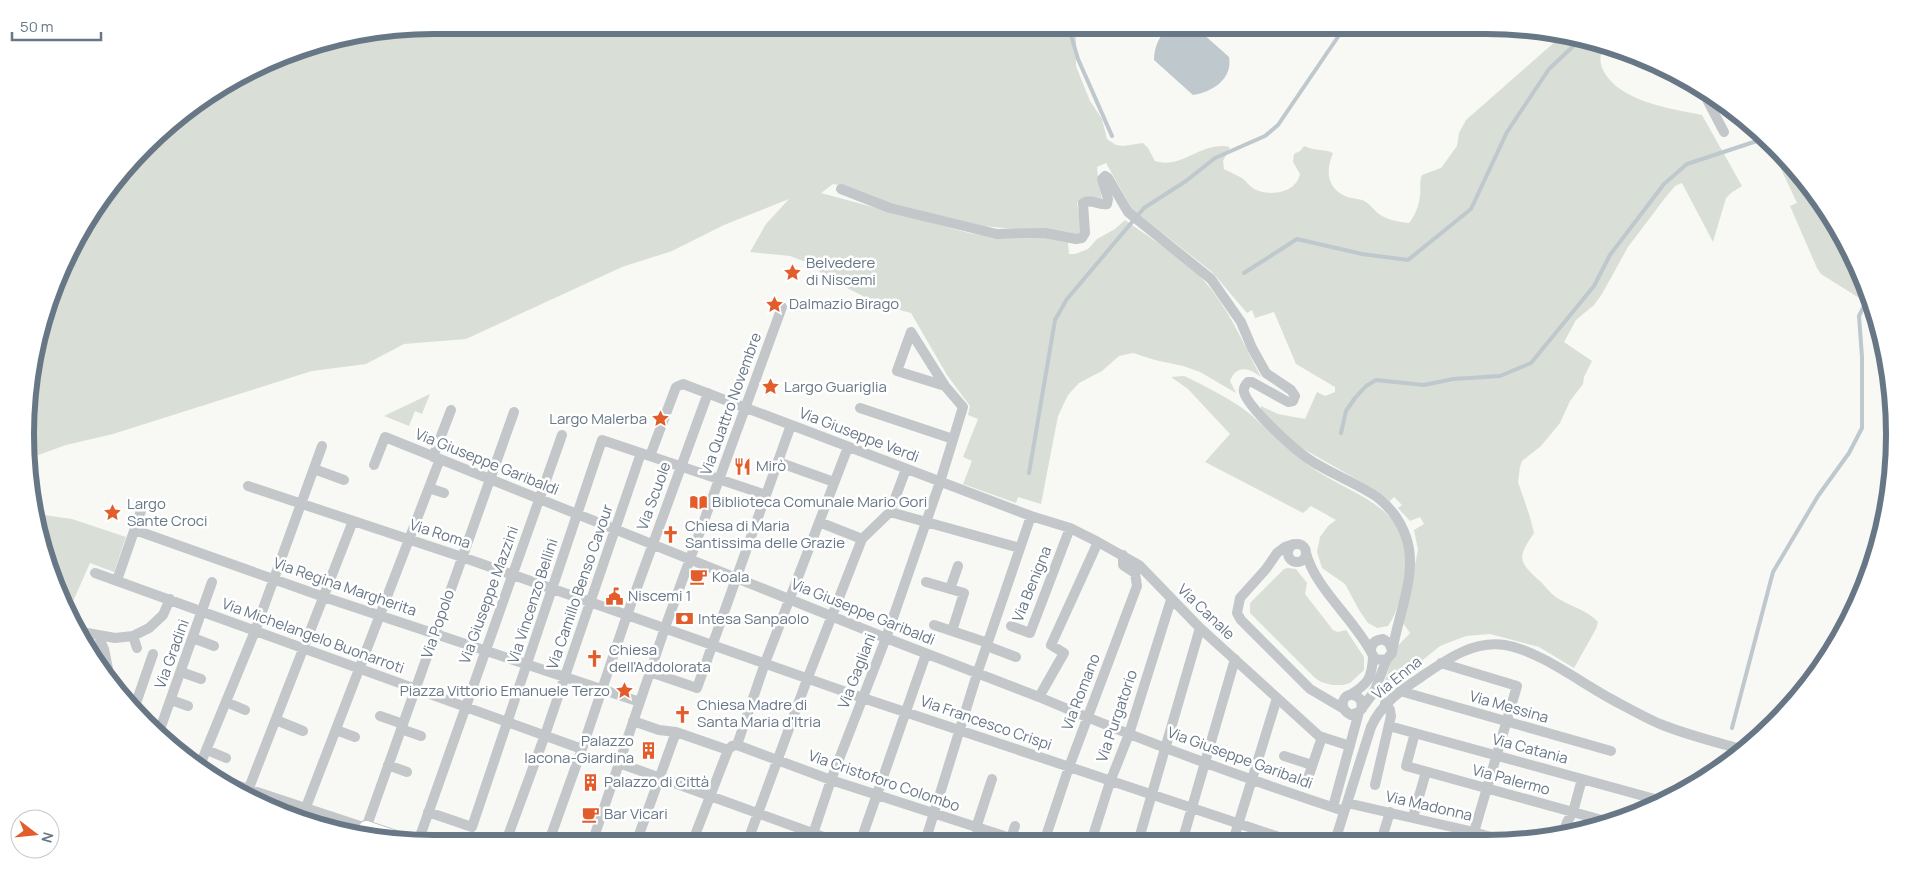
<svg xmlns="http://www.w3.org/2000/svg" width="1920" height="869" font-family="Manrope,sans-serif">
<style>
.green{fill:#d9dfd6}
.water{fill:#bec8cd}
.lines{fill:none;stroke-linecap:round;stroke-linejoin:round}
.stream{stroke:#bec8cd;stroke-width:4}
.secondary-casing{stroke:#b8bcc1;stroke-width:16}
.street{stroke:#c3c7ca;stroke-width:10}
.secondary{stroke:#fff;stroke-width:14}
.labels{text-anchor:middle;stroke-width:5;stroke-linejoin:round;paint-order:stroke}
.poi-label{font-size:15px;fill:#677786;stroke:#fff;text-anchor:start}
.street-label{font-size:15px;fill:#677786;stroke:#fff}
.rim{fill:none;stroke:#677786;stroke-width:6}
</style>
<rect width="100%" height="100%" fill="#f8f8f5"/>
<path class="green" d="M434,25h638l4,13v28l14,35 12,18 5,20 9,6 7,1 20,-3 5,5 7,13c26,9 48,-21 75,-14l-7,14 1,8c6,3 12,6 18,9 4,3 7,8 12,11 17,8 42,4 46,-15l-7,-12 1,-8 6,-3 4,-5c13,6 19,2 29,7 -7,17 -7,34 12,43 6,3 14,2 19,5 6,3 10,9 15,13 8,6 20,8 30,9 6,-7 10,-18 11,-27 1,-8 -1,-13 2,-21l19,-7 16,-22 2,-13 7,-13 99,-87 42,12c-8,8 -8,16 -4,25 15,31 68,39 99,45l40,71 -11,7 -5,5 -13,44 -31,-59 -7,3 -10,12 -37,49 -26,47 -8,11 -18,15 -12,22 28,19 -8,16 -1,7 -13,17 -10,22 -19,23 -19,15 -2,6 -2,15 12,35 4,16c-18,26 -15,29 7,49 5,5 10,12 16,16 13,8 30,12 41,24l-2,7 -22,39 -35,-21 -49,-13 -24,2 -26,10 -53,43 -4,-3 13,-38 14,-15 -7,-10 15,-73 -4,-20 10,-6 -4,-7 -10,4 -12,-13 4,-3 -8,-8 -4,4 -16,-12 -74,-42 -39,-36v-5l17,8 27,5 12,-27 8,4 10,-4v-5l-39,-23 -22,-52 -19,6 -3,-8 -5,3 -35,-41 -80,-63 -26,-46 -9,4 1,12 4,21 -17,-3 -8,6 5,27 -4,6 -94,-10 -92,-22 -44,-17 -15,-3 -12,9 148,40 39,6 40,-1 20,4 1,12h6l13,-5 9,-10 18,-10 10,-9c30,22 67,42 89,73 19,25 32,56 47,84 -12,-9 -24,-13 -31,4l6,12 -36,-21 -17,-6 -28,-6 -22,-7 -14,3 -17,15 -23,12 -11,12 -10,21 -17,88 -23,-7 -2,6 -53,-19 9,-23 -9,-4 15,-38 -10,-4 2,-9 -23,-31 -36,-62 -30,-8 -48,-24 -27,-19 -16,-6 -40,-4 16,-28 23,-25 -65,26 -52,26 -50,16 -156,72 -62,5 -38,20 -54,7 -199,63 -47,11 -36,13 3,-103 47,-125 85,-104 65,-46 73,-33z
M1782,153l44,54 38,71 8,28 -51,-32 -4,-6 -27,-62 7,-3 -17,-36 6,-6z
M1184,376c18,8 52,26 66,38 20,17 37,36 58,51 45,33 110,40 96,114 -3,16 -6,33 -16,47l-11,2 -9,-5 -9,-13 -14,-26 -23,-16 -5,-16 3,-15 8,-11 8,-6 -25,-14 -8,7 -98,-51 25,-28 -42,-45 -17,-12z
M430,394l-8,20 -7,-3 -6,15 -25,-10z
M44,515l28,4 54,18 -12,35 -24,-9 -16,36 -5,16 -22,-49 -12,-49z
M1288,568l8,1 11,14 -2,11 28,36 5,2 8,-2 18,27v13l-14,13 -7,2h-11l-11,-3 -6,-4 -65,-65v-9l2,-3 32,-32z"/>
<path class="water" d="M1170,25h23l36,32c4,22 -17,35 -36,38l-39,-35c0,-14 6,-25 16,-35z"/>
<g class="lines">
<path class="stream" d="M1068,25l10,34 34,77
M1244,273l53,-34 65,15 46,6 63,-51 36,-77 42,-63 33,-31
M1341,433l5,-22 9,-13 11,-12 10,-6 48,5 29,-6 47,-3 31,-13 63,-77 16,-31 54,-71 23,-20 79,-26
M1029,473l26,-153 12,-21 77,-91 42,-27 29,-23 50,-22 13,-11 68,-100
M1732,728l41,-156 45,-76 31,-43 13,-25v-71l-3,-41 10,-20"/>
<defs>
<path id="secondary" d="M363,837l3,-9 39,13"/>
</defs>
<use href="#secondary" class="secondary-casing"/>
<path class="street" d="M1701,88l23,44
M841,189l49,19 107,26 48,-1 31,6 6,-1 3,-5 -2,-30c9,-5 15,3 24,1l1,-5 -6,-20 3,-3 3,2 20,34 83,67 30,43 11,26 14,25 25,17 4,6 -2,5 -5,1 -36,-20h-4c-3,3 -5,6 -4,10 4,16 52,59 66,68 21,14 47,23 67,37 13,10 24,25 29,40 13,36 -9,79 -14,116l-5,6 -13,33 -15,20 -26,95
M911,332l-14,39 48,15
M860,408l93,31
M650,456l26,-69 7,-3 348,132 39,12 28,14 41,23 61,63 119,108 31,10
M433,457l18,-47
M778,462l56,20
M374,465l11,-28 501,201 153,59c100,43 202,80 305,114
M314,469l30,11
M248,486l214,71 165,58 81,-222
M429,488l15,5
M890,512l130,36
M819,522l43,17
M135,530l189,67 316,105
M1288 553a9 9 0 1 1 18 0a9 9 0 1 1-18 0Z
M1294,544l-9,3 -8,6 -11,16 -26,29 -3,15 4,7 69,69 34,20
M1306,553c9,35 48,66 65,99
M95,573l487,176 -34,95
M117,580l25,-72
M926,582l38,11 -12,38 36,12
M950,589l8,-23
M934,625l18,6
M1011,626l19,7 40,-105
M76,631l39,7 18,-2 16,-8 14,-13 7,-16
M98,636l6,13 5,25
M133,636l4,12
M193,638l21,8
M987,646l29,11
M1387,659l-5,1 -7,-1 -4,-7c-1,-8 4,-12 12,-13l6,4 3,7
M1441,663l76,23 -43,146
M181,672l20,7
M650,672l47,16 94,-263
M1400,691l211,60
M1350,695c18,-11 22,-17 23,-38
M1039,697l25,-44 -13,-8 47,-103
M171,700l17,6
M226,702l19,8
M135,706l18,-52
M1359,712l-8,3c-18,-9 -3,-30 10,-15l1,9
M380,716l23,8
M276,720l27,11
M633,721l26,9 17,2 52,18
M1389,726l273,75
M401,729l20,7
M336,730l19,7
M1415,733l-9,33 203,56
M158,735l54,-153
M737,745l28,-82 83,-216
M737,745l94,35 192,62
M582,749l45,-134 236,83 428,143
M207,750l19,8
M1284,756l28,9
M619,763l221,80
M200,765l55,-134 67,-185
M388,765l19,7
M1308,778l14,-41
M227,782l139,46 148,-416
M1375,785l16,-69 -1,-6 -5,-7
M247,793l106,-272
M1347,803l127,29 30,9
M428,812l44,15 130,-387 164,55
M1413,817l13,-45
M301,820l139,-361
M976,828l16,-49
M1563,834l4,-12 6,-10 9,-33
M1011,838l4,-12
M1233,841l44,-143
M1335,841l36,-114c11,-24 29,-36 50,-50 25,-17 52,-37 84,-32 35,6 76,38 108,55 15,8 31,17 47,24 27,11 56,18 84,26
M1381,841l9,-29
M418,842l144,-407
M925,842l52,-168 54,-158
M1044,842l25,-75 68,-181 -2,-13 -12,-8v-10
M1091,842l19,-60 19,-48 42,-134
M1138,842l62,-214
M1182,842l53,-183
M592,843l75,-221 115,-315
M636,843l40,-111
M692,843l36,-93 4,-4 5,-1
M747,843l61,-166 54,-138 28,-27 16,-43
M810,843l21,-63 55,-142 54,-156 23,-75 -18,-21 -34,-54
M860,843l66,-189
M505,844l40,-109 96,-282"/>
<use href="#secondary" class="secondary"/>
</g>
<defs>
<symbol id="sight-bare" viewBox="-9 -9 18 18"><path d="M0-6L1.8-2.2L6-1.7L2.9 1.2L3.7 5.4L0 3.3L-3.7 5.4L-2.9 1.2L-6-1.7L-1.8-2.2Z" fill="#e25d2b" stroke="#fff" stroke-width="2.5" paint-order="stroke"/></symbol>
<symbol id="restaurant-bare" viewBox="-9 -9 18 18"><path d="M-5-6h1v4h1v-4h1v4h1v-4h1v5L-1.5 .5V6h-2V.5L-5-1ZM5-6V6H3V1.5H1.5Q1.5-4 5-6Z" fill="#e25d2b" stroke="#fff" stroke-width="2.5" paint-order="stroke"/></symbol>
<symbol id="library-bare" viewBox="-9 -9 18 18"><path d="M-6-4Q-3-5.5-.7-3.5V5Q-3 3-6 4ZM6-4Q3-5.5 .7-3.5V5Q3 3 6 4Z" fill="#e25d2b" stroke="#fff" stroke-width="2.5" paint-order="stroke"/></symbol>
<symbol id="church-bare" viewBox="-9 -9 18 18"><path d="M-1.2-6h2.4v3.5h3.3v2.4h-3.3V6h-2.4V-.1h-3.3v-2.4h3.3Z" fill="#e25d2b" stroke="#fff" stroke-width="2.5" paint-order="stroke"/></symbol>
<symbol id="cafe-bare" viewBox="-9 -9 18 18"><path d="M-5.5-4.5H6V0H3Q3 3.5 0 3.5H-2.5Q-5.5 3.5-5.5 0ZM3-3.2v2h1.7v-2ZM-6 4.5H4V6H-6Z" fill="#e25d2b" stroke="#fff" stroke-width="2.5" paint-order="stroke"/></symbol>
<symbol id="civic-bare" viewBox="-9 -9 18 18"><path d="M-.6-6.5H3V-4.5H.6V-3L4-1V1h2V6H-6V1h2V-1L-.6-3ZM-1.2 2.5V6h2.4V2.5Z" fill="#e25d2b" stroke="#fff" stroke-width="2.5" paint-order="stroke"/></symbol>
<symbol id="bank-bare" viewBox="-9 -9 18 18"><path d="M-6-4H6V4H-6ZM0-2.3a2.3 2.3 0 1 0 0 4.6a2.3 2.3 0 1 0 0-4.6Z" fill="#e25d2b" stroke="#fff" stroke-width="2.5" paint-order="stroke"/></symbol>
<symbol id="building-bare" viewBox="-9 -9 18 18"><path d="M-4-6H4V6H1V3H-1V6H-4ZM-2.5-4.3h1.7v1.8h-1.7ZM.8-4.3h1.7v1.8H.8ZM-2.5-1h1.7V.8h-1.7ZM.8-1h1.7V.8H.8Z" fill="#e25d2b" stroke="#fff" stroke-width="2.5" paint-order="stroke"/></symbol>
</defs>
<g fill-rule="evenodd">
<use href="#sight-bare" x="780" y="260" width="25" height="25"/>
<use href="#sight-bare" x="762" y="292" width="25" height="25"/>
<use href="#sight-bare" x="758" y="374" width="25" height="25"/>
<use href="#sight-bare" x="648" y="406" width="25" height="25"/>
<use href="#restaurant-bare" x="730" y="454" width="25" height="25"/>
<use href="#library-bare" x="686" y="490" width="25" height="25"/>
<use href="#sight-bare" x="100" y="500" width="25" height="25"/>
<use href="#church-bare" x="658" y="522" width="25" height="25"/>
<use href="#cafe-bare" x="686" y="564" width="25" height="25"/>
<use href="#civic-bare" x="602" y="584" width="25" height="25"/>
<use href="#bank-bare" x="672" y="606" width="25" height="25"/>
<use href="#church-bare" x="582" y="646" width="25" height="25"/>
<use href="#sight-bare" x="612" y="678" width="25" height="25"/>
<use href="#church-bare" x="670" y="702" width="25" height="25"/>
<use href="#building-bare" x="636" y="738" width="25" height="25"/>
<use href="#building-bare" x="578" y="770" width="25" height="25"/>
<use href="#cafe-bare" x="578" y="802" width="25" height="25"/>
</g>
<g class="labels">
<g class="poi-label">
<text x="806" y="268">Belvedere<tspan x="806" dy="17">di Niscemi</tspan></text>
<text x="789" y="309">Dalmazio Birago</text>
<text x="784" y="392">Largo Guariglia</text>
<text x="647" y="424" text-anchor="end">Largo Malerba</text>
<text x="756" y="471">Mirò</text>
<text x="712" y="507">Biblioteca Comunale Mario Gori</text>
<text x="127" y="509">Largo<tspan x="127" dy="17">Sante Croci</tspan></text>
<text x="685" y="531">Chiesa di Maria<tspan x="685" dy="17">Santissima delle Grazie</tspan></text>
<text x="712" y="582">Koala</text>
<text x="628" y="601">Niscemi 1</text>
<text x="698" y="624">Intesa Sanpaolo</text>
<text x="609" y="655">Chiesa<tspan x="609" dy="17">dell'Addolorata</tspan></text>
<text x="610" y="696" text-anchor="end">Piazza Vittorio Emanuele Terzo</text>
<text x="697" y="710">Chiesa Madre di<tspan x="697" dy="17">Santa Maria d'Itria</tspan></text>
<text x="634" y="746" text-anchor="end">Palazzo<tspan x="634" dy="17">Iacona-Giardina</tspan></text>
<text x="604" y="787">Palazzo di Città</text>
<text x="604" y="819">Bar Vicari</text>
</g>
<g class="street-label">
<text transform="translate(731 404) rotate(-70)" y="5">Via Quattro Novembre</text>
<text transform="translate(859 435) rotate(21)" y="5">Via Giuseppe Verdi</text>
<text transform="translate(487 462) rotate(22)" y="5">Via Giuseppe Garibaldi</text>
<text transform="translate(654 496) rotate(-70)" y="5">Via Scuole</text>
<text transform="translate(440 534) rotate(18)" y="5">Via Roma</text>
<text transform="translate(1032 584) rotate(-68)" y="5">Via Benigna</text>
<text transform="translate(345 587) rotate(19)" y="5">Via Regina Margherita</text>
<text transform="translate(580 587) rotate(-71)" y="5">Via Camillo Benso Cavour</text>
<text transform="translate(489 595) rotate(-70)" y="5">Via Giuseppe Mazzini</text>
<text transform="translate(533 601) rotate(-72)" y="5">Via Vincenzo Bellini</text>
<text transform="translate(863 612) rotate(22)" y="5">Via Giuseppe Garibaldi</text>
<text transform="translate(1206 612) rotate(44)" y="5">Via Canale</text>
<text transform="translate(438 624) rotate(-71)" y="5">Via Popolo</text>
<text transform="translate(313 636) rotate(20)" y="5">Via Michelangelo Buonarroti</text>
<text transform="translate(172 654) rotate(-70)" y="5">Via Gradini</text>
<text transform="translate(857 671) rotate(-69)" y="5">Via Gagliani</text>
<text transform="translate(1397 678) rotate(-39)" y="5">Via Enna</text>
<text transform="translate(1081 692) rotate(-69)" y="5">Via Romano</text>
<text transform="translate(1509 707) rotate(16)" y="5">Via Messina</text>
<text transform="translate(1117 716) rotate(-71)" y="5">Via Purgatorio</text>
<text transform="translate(986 723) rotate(19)" y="5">Via Francesco Crispi</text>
<text transform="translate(1530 749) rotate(15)" y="5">Via Catania</text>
<text transform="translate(1240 758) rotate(20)" y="5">Via Giuseppe Garibaldi</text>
<text transform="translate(1511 780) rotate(15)" y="5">Via Palermo</text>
<text transform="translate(884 781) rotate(19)" y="5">Via Cristoforo Colombo</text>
<text transform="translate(1429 806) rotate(13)" y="5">Via Madonna</text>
</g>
</g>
<path d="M0 0H1920V869H0ZM434 34H1486A400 400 0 0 1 1886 434V435A400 400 0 0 1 1486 835H434A400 400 0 0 1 34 435V434A400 400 0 0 1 434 34Z" fill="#fff" fill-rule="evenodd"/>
<path class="rim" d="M434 34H1486A400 400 0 0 1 1886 434V435A400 400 0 0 1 1486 835H434A400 400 0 0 1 34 435V434A400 400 0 0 1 434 34Z"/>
<g transform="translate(35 834) rotate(106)"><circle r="24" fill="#ffffff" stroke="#c2c9cf"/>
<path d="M0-4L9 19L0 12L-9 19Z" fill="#e25d2b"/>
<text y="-8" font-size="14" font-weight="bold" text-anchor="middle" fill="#677786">N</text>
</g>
<path d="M12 32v8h89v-8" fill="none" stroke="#677786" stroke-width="2.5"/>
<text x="20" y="32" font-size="15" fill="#677786" stroke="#ffffff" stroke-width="4" paint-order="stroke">50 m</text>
</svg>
